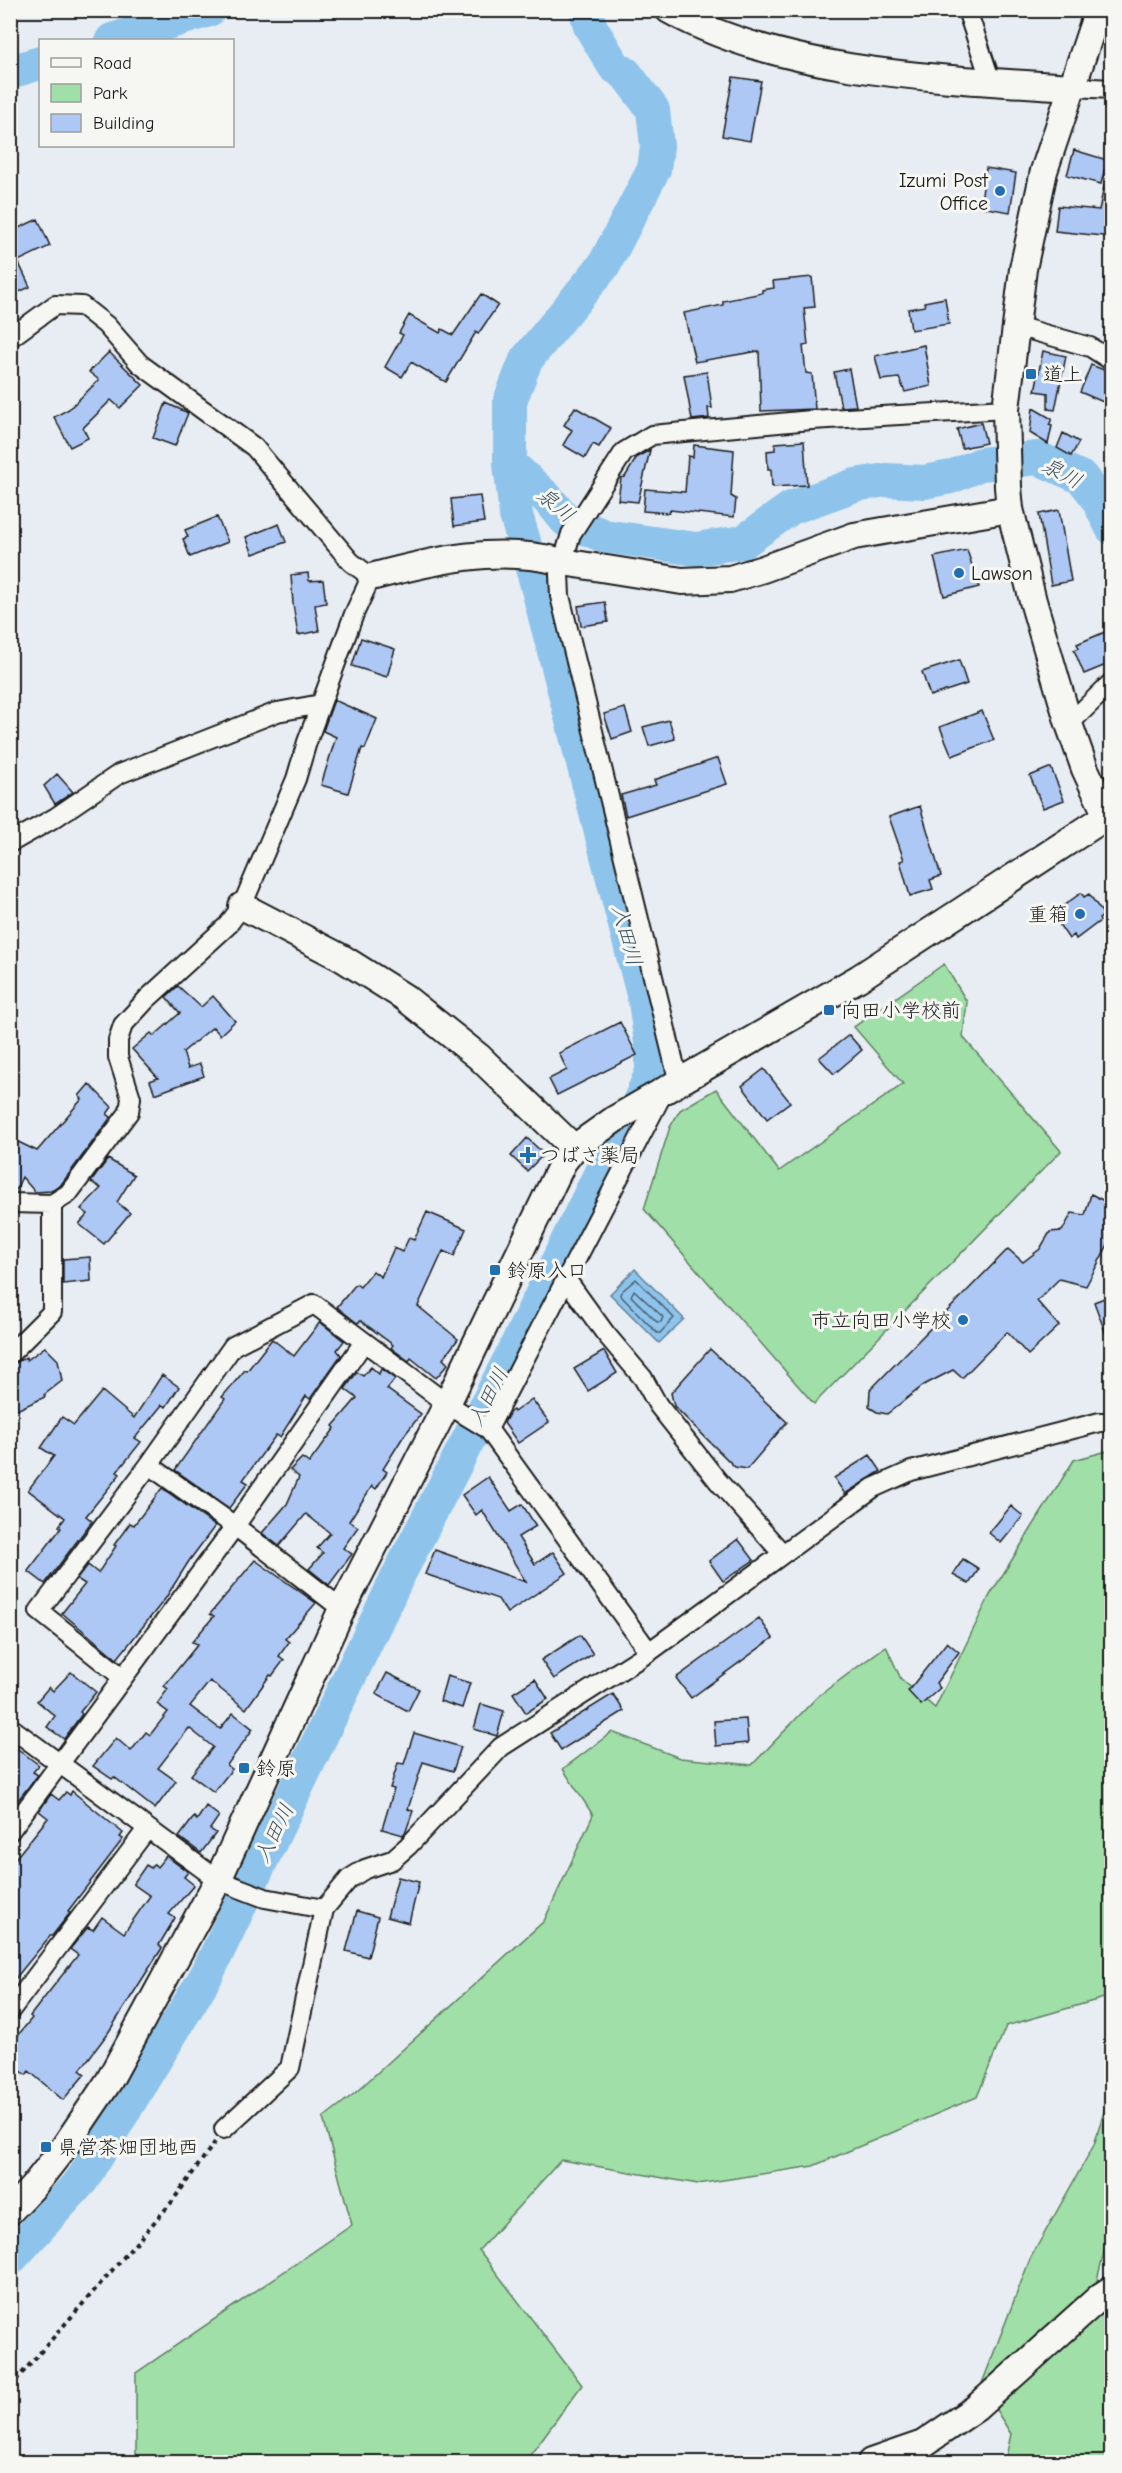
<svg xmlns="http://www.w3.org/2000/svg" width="1122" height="2473" font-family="'Comic Neue','Klee One',sans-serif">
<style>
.green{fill:#a0dfa7;stroke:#5e7e62;stroke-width:1.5}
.water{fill:#8ec4ec;stroke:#608199;stroke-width:1.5}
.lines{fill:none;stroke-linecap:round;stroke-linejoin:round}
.shore{stroke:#4a5f6f;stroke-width:1.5}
.river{stroke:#8ec4ec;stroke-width:34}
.building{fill:#adc8f5;stroke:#1c1c1c;stroke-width:1.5}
.street-casing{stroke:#1c1c1c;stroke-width:22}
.secondary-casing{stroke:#1c1c1c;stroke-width:30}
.path{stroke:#1c1c1c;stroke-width:4;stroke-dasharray:4.5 4.5;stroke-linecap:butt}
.street{stroke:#f6f6f2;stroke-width:18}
.secondary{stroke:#f6f6f2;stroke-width:26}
.poi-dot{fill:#1f6fb2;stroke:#f6f6f2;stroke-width:2}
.labels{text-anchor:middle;stroke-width:6;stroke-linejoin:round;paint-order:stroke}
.poi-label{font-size:20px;fill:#1c1c1c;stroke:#f6f6f2;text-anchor:start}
.water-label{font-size:21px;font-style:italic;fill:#445765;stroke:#f6f6f2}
</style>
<rect width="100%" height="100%" fill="#e7edf3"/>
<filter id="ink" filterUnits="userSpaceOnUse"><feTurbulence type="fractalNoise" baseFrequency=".0167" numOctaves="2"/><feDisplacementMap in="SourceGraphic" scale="12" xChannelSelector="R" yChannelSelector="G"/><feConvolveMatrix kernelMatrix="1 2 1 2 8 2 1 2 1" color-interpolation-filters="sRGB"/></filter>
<g filter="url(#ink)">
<path class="green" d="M944,964l23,38 -4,35 98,114 -247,253 -170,-195 26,-82 10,-17 36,-21 63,82 124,-87 -49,-57z
M1111,1450v546l-105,30 -29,71 -164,69 -115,18 -137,-24 -82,90 103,135 -57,77h-389v-89l216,-148 -29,-107 32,-25 189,-172 49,-106 -30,-46 49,-37 68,26 72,7 65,-68 69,-51 15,33 34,29 55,-113 84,-135z
M1111,2088v144l-3,4 -15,60 18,-9v175h-106l6,-28 -30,-48 49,-127 64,-114z"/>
<path class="water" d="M635,1269l49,50 -25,24 -49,-49z"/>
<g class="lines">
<path class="shore" d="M636,1279l38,39 -14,15h-3l-37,-38 1,-3z
M634,1290l29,27 -2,5h-4l-26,-26z"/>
<path class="river" d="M112,40l97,-30
M10,72l30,-9
M510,464l36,33 20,23 38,16 92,13 47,-7 48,-34 64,-23 31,-5 38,2 27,-5 30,-13 57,-6 44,20 14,18 16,32
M10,2259l72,-79 124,-204 192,-400 115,-223 92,-189 23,-36 24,-56v-23l-7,-47 -110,-424 -19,-63 -6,-51v-63l16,-41 78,-95 50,-96 3,-23 -4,-36 -27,-36 -12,-8 -24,-40 -4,-16"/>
</g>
<path class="building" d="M733,77l28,4 -11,60 -28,-5z
M1074,150l33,10 -6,24 -34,-9z
M986,168l30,5 -6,39 -30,-5z
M1105,182l7,1v54l-57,-6 3,-25 41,4z
M38,219l12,27 -32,15 12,26 -20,9v-64z
M812,277l3,30 -11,1 4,37 -5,1 3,27 6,1 3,35 -54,2 -2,-60 -64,11 -11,-49 39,-8v-4l39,-8v-3l12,-2 -1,-7z
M481,294l17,11 -20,29 -2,-2 -30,50 -35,-20 -9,15 -17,-10 18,-32 -4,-2 10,-18 31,18 2,-4 11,6z
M945,298l4,26 -38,6 -3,-21 17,-3 -1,-4z
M924,345l7,41 -26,6 -6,-14 -18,2 -6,-24z
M1043,351l23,5 -11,54 -7,-1v-16l-13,-2z
M109,352l34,33 -23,23 -9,-8 -28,28 5,10 -18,9 -16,-30 15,-8 30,-29 -10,-8z
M1091,365l21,8v22l-4,9 -28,-12z
M849,369l7,37 -15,1 -7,-35z
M707,372l5,36h-4l1,10 -17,2 -8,-45z
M166,403l22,10 -13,33 -22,-8z
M575,407l36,21 -12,19 -6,-3 -8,14 -22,-13 9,-15 -8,-5z
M1033,408l19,11 -3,6 3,1 -4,18 -18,-11z
M981,423l5,20 -24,5 -5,-19z
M1063,433l16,9 -8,14 -14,-8z
M804,441l3,44 -35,2 -1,-18h-3l-1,-18 8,-1v-7z
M694,445l40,5 -3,46 5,3 -2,18 -64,-7 -1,3 -26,-2 2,-22 40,3 3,-36 5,1z
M650,450l-12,52 -20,-2 3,-22 4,-1 12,-20z
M480,496l4,26 -30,4 -3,-27z
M1059,510l12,71 -20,4 -12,-71z
M217,517l11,25 -38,15 -7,-18 5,-2 -3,-7z
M279,524l7,18 -33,12 -7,-17z
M967,550l12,37 -35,9 -10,-39z
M308,573l1,8 14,-1 3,23 -11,2 4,26 -21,4 -5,-31 -2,-29z
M605,602l3,20 -27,4 -3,-20z
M1112,629v30l-7,3 1,3 -22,9 -10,-24 5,-2 -2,-4z
M361,638l34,11 -8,28 -35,-11z
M959,660l8,24 -37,12 -8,-24z
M334,700l43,19 -12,30 -3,-1 -14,45 -27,-8 15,-48 -13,-6z
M625,708l7,24 -20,7 -8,-25z
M982,711l12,29 -42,16 -12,-29z
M669,720l6,19 -26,7 -6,-19z
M718,758l9,26 -101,32 -5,-21 35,-10 -2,-5z
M1049,768h2l13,32 -21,8 -13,-32z
M57,774l16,18 -18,12 -11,-18z
M920,806l21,70 -11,4 3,9 -23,7 -10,-35 4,-1 -15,-43z
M1081,893l3,4 5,-3 15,21 -5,4 1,2 -24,18 -2,-4 -5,4 -17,-25z
M178,986l23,21 12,-11 22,25 -15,14 -7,-8 -30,25 5,16 12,-4 4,12 -49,18 -5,-13 8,-3 -26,-29 19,-16 3,3 26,-23 -14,-16z
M620,1022l17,33 -80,40 -8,-16 18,-9 -8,-17z
M849,1035l13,15 -28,24 -15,-16z
M764,1069l26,33 -23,17 -25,-33z
M89,1084l23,23 -5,7 4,3 -51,69 -9,5 -16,1 -13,-15 -7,15h-5v-54l27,13 45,-52 -3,-3z
M527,1138l17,16 -17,17 -16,-15z
M108,1159l26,16 -17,27 13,11 -26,31 -25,-20 9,-10 -7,-5 20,-21 -10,-6z
M1091,1194l21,11v32l-26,49 -27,-7 -22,22 22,25 -31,29 -21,-23 -45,46 -9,-8 -29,15 -37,29 -10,-2 -8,-5 1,-17 138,-141 15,13 17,-13 10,-17 12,-1 10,-18 13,2z
M427,1212l39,17 -12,27 -11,-5 -25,55 40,33 -15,20 5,5 -12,14 -25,-20 -2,3 -18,-13 2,-3 -32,-24 -4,2 -20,-16 19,-23 4,3 13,-16 8,6 13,-29 8,4 7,-14 5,2z
M90,1257l1,24 -28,3v-25z
M1112,1295v49l-2,1 -16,-43z
M320,1322l24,19 -7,9 4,5 -31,44 -4,-3 -26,41 -4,-2 -33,45 5,3 -19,25 -54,-38 50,-71 -3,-2 23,-27 2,1 25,-32 22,17z
M45,1347l13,13 4,21 -18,14 1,2 -35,16v-47l16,-9 1,3z
M710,1349l77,73 -40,47 -12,-2 -61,-61 -3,-13z
M604,1351l13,22 -29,18 -14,-22z
M371,1367l8,7 2,-5 14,10 -8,10 34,25 -18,23 -20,32 4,3 -11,17 -4,-3 -23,35 9,6 -15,21 9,6 -23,31 -20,-16 14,-16 -6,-5 13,-15 -24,-19 -27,32 -17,-13 25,-29 12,-27 -9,-7 12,-12 7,5 26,-35 -2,-2 24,-28 -12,-9 12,-17 6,4z
M162,1375l17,12 -13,20 -4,-2 -27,33 6,4 -24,30 3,2 -34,42 6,5 -47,63 -17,-13 33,-43 -2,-2 6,-8 -37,-28 26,-34 -13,-8 21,-31 12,8 28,-34 32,27z
M532,1399l17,23 -31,21 -14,-20 6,-11 3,-2 1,2z
M870,1455l11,16 -36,23 -11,-16z
M488,1477l23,34 11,-7 14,22 -18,11 17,27 18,-12 14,21 -60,40 -9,-14 -73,-25 10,-24 91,32 -44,-72 -6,5 -14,-20z
M162,1488l53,38 -26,35 -24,38 -48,60 -55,-46 23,-29 -8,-5 11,-14 10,8 18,-27 -2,-1 16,-22 4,2z
M1011,1506l12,10 -22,27 -12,-10z
M738,1539l16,21 -31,21 -14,-20z
M963,1559l16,10 -10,15 -16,-9z
M255,1560l61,43 -31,36 4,3 -10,14 5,4 -12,16 -2,-1 -24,34 -36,-28 -20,25 30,23 13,-16 20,16 -26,36 5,4 -18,23 -23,-17 22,-28 -24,-19 -31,40 18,13 -21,28 -41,-32 -2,2 -19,-13 23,-28 15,13 15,-19 4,3 18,-23 -11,-8 11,-15 -4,-3 34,-42 -6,-2 22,-26 -4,-2z
M759,1618l14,20 -82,60 -15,-20z
M580,1635l13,19 -39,25 -13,-19z
M947,1642l12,10 -23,31 4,5 -19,17 -13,-14z
M71,1672l25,20 -16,20 2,2 -18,25 -17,-12 8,-11 -18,-15 12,-14 4,4z
M387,1673l32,16 -11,22 -32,-17z
M447,1676l23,7 -8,25 -22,-7z
M535,1679l13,20 -22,14 -13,-20z
M613,1694l11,17 -63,39 -11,-17z
M481,1704l23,7 -7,25 -23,-7z
M746,1719l2,24 -32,3 -2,-25z
M414,1733l47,14 -8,24 -30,-9 -15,47 5,2 -7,20 -3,4 -21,-6 12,-40 -4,-1 8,-25 6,1z
M10,1743l29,22 -6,7 5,3 -28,35z
M72,1791l51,42 -3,4 3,2 -55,72 2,2 -18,23h-2l-40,49v-120l38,-47 -9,-7 12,-17 8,6 7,-8 4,3z
M206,1806l13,10 -9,13 6,4 -15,20 -22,-16 15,-20 3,3z
M166,1856l22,16 -4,5 10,8 -25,29 6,4 -16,27 3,3 -54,85 -28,37 5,4 -22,26 -34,-29 -3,4 -16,-12v-18l22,-27 -2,-2 48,-61 -8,-6 18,-22 5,3 9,-13 22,16 26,-37 -17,-12 13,-19 5,3 3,-4 3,3z
M398,1877l21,5 -10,41 -22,-6z
M357,1911l21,6 -10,40 -22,-6z"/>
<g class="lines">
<defs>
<path id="street" d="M967,10l24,72
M1073,87l39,2
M1016,326l74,21 22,14
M10,338l45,-33 27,1 24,19 34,39 114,83 97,115 20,15 -17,37 -47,128 -11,37 -54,127 -15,20 -80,73 -24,26 -5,15v17l13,41 -2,14 -61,82 -16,10 -42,-1
M1069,724l43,-42
M10,843l46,-26 63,-43 158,-62 44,-8
M679,1083l-119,-487 -1,-22 12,-40 53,-82 28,-17 159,-15 195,-11
M566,1279l39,54 38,45 15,27 60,76 64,72
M10,1354l42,-42v-108
M488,1429l176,-338
M149,1465l86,61 107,83
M122,1677l-83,-66 110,-146 84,-119 81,-42 133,100 41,25 161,223
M10,1727l208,153 47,18 59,11
M10,1831l225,-305 129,-184
M10,2011l137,-182
M224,2129l66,-61 34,-159 25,-30 16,-10 27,-9 16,-14 93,-99 148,-95 224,-164 38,-17 189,-49h12"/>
<path id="secondary" d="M669,10c113,64 276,69 404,77
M1098,10l-54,161 -21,98 -17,140 2,78 2,22 23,92 36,123 16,45 22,47 5,6
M371,577c64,-17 126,-32 192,-15l119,19 48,-2 33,-10 91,-33 156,-27
M242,906l100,52 62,39 75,60 95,91
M10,2211l22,-23 33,-42 44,-65 109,-201 124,-271 105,-205 116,-242 11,-14 41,-29 244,-141 248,-162
M871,2462l52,-18 53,-36 125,-112 11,-7"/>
</defs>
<use href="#street" class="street-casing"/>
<use href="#secondary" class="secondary-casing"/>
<path class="path" d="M10,2387l161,-184 44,-61"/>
<use href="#street" class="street"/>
<use href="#secondary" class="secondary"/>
</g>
</g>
<g class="poi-dot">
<circle cx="1000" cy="191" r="6"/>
<rect x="1025" y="368" width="12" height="12" rx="3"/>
<circle cx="959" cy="573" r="6"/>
<circle cx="1080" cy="914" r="6"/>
<rect x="823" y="1004" width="12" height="12" rx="3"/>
<path d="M525 1146h6v6h6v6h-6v6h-6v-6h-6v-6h6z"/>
<rect x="489" y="1264" width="12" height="12" rx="3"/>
<circle cx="963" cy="1320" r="6"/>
<rect x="238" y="1762" width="12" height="12" rx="3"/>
<rect x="40" y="2141" width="12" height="12" rx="3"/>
</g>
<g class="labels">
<g class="poi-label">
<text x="988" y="187" text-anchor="end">Izumi Post<tspan x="988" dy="23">Office</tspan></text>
<text x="1043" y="381">道上</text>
<text x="971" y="580">Lawson</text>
<text x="1068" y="921" text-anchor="end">重箱</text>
<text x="841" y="1017">向田小学校前</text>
<text x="540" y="1162">つばさ薬局</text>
<text x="507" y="1277">鈴原入口</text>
<text x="951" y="1327" text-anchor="end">市立向田小学校</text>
<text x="256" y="1775">鈴原</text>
<text x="58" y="2154">県営茶畑団地西</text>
</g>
<g class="water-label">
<text transform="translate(1062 473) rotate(28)" y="7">泉川</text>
<text transform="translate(556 505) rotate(40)" y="7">泉川</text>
<text transform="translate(627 935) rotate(75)" y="7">入田川</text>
<text transform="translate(488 1397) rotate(-63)" y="7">入田川</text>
<text transform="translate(274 1833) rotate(-64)" y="7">入田川</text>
</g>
</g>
<rect width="1122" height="2473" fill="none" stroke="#f6f6f2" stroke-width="36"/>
<rect x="18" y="18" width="1086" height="2437" fill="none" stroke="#1c1c1c" stroke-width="2" filter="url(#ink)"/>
<rect x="39" y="39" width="195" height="108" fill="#f6f6f2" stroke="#9f9f9c" stroke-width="1.5"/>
<rect x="51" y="58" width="30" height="9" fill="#f6f6f2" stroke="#9f9f9c" stroke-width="1.5"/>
<text x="93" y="69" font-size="18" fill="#1c1c1c">Road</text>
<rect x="51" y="84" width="30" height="18" fill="#a0dfa7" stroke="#9f9f9c" stroke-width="1.5"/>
<text x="93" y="99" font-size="18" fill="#1c1c1c">Park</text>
<rect x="51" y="114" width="30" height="18" fill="#adc8f5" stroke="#9f9f9c" stroke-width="1.5"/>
<text x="93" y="129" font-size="18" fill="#1c1c1c">Building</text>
</svg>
